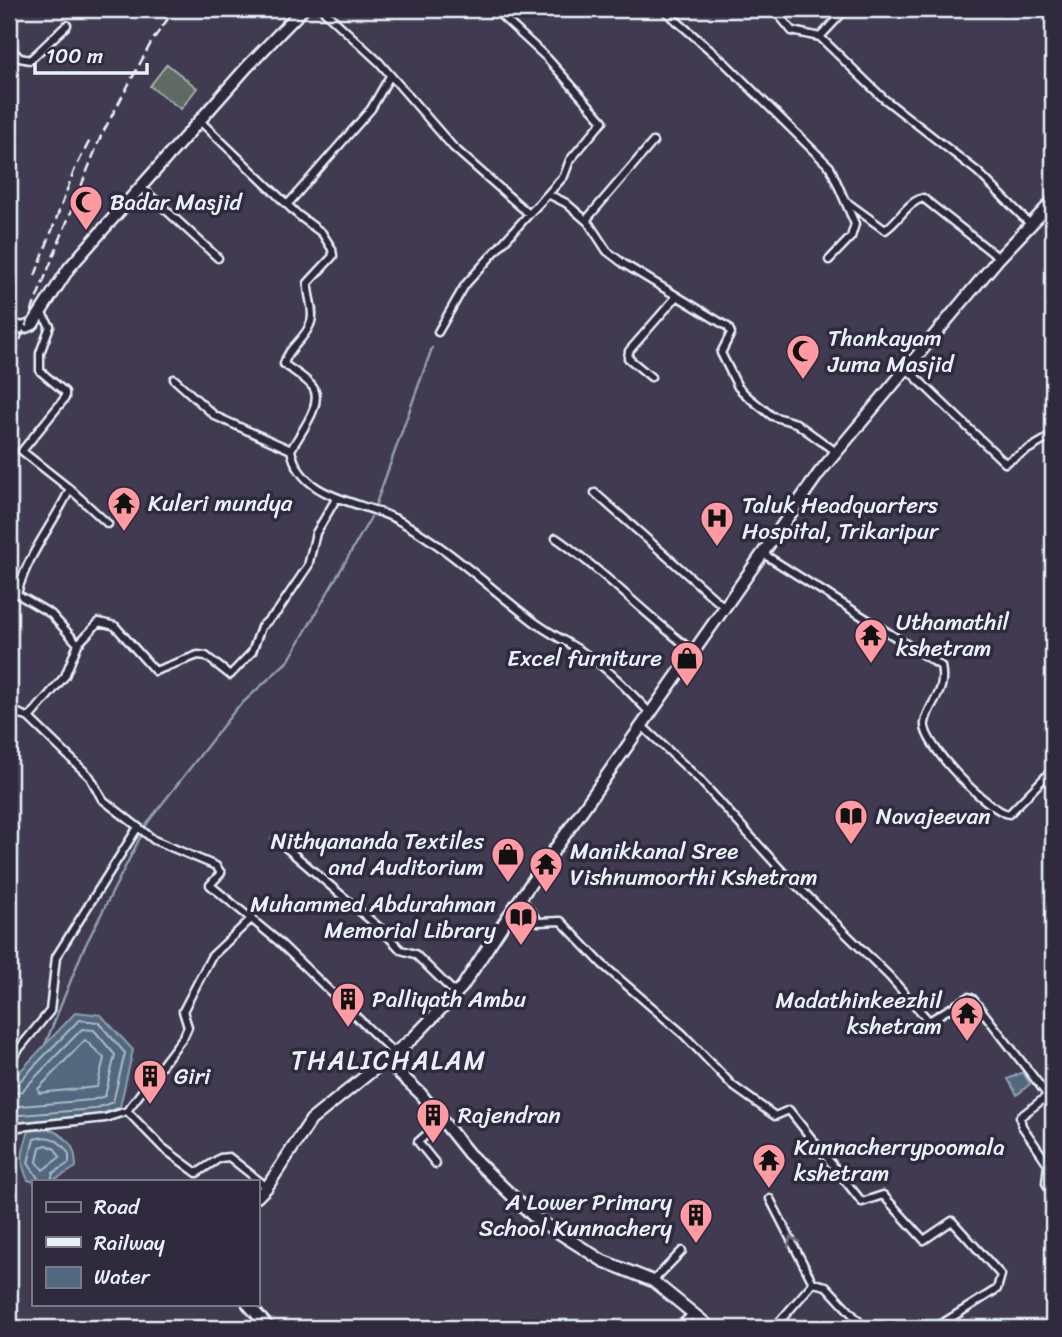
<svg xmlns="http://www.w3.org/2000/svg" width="1062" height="1337" font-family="Sriracha,sans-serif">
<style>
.green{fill:#5e6b61;stroke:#a3aeac;stroke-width:2}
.water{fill:#52687e;stroke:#8e9faf;stroke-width:2}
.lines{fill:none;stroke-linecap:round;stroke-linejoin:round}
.shore{stroke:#acbac7;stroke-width:2}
.stream{stroke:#8e9faf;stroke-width:2.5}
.street-casing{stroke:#e8f1f8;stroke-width:11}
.secondary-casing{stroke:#e8f1f8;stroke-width:15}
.street{stroke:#2f2a3d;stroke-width:6}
.secondary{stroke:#2f2a3d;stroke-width:10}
.rail{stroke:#e8f1f8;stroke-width:2.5;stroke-dasharray:10 5;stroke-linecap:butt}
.oneway{stroke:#70707e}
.labels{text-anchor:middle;stroke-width:7;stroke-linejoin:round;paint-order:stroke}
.poi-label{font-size:23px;fill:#e8f1f8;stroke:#2f2a3d;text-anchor:start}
.quarter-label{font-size:26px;letter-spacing:2px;fill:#e8f1f8;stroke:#2f2a3d}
</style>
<rect width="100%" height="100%" fill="#403b50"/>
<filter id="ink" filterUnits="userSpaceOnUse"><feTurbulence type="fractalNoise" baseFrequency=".0143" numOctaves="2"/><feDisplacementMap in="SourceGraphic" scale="14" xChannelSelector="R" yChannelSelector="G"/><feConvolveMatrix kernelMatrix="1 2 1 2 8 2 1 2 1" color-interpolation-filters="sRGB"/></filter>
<g filter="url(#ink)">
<path class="green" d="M167,64l30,24 -16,21 -31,-23z"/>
<path class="water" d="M76,1012l25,3 32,35 -13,57 -25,9 -86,7v-40z
M1023,1072l7,12 -13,11 -9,-16z
M49,1129c19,8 27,17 27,38 -15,10 -31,20 -48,13 -9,-17 -6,-30 1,-49z"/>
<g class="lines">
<path class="shore" d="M85,1040l19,18 -7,29 -58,6 -1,-4z
M9,1087l7,-2 63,-65 19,2 27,31 -12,49 -19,7 -85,7
M9,1095l13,-4 60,-62 12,1 21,25 -10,41 -13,4 -83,7
M47,1145l8,4 5,8 -17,13 -6,-8 3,-15z
M40,1181l-12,-18 6,-24c16,-5 26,1 35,15v9l-16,10 -2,8"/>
<path class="stream" d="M374,509l58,-161
M45,1045l38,-95 65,-128 88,-113 53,-49 82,-143"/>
<defs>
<path id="street" d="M322,9l57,53 74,85 76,67 19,-20 18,9 22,19 19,29 17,13 104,63 3,6 -10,20 17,34 9,9 25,20 24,7 40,29
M494,9l53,49 56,63 -33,39 -6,16 -16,18
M663,9l62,54 105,104 25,57 -4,13 -22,23
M774,9l18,22 28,6 63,61 95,74 53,53
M820,37l26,-28
M9,47l11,11 10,2 37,-35
M200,121l98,94 24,18 10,16 1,7 -25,27c-1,13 7,26 3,39 -5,17 -23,25 -27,42 9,7 20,13 27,21 16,16 -12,49 -20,65 10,50 68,50 105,69 51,27 92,68 137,102 17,13 37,22 54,34 24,16 43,37 63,58
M141,187l77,71
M848,203l37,27c14,-9 22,-28 38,-32l76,60
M288,204l83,-95 19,-33
M586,220l67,-78
M438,332l27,-47 64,-71
M906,368l99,95 43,-25 5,2
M651,377l-23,-19 1,-7 48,-55
M174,379l41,37 76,34
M70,489l38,35
M595,493l129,114
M556,538c48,33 89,77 137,113
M762,553l179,113c6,29 -12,34 -16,57 -4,20 64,89 84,91l44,-45
M78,644l21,-22 16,4 40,45 43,-16 8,1 24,19 22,-23 9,-25 16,-15 31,-46 8,-33 20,-34
M9,709l20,9
M641,725l58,54 83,92 107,105 40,45 40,-24 4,2 72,93 1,5 -26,20 2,9 26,38 -2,19 7,12
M138,827l16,13 62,26 5,7 -11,12 68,56 116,112
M276,839l106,91 19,20 14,4 41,40
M521,898l17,24 23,-1 41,43 81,70 50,52 42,30 14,-6 73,92 21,-7 41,45 28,-19 49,54 -4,14 -62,39
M9,1061l41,-50 6,-54 82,-130 -36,-28 -12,-22 -61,-59 36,-42 13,-32 -27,-30 -34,-20c10,-39 36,-69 53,-105l-48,-38 43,-53v-6l-25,-21v-18l10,-27 -9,-13
M127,1111l57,-75 4,-9 -5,-16 28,-54 41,-39
M9,1128l96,-10 22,-7 36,37 34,25 23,-15 9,-1 38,30
M436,1164l-18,-22 24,-21
M770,1199l43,84
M653,1281l29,-30
M813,1283l13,3 39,42
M678,1328l15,-15
M774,1328l39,-45"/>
<path id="secondary" d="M9,327l3,-2 11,3 10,-4 36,-56 178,-201 56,-58
M385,1060l36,34 48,60 65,63 69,44 50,20 58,47
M257,1197l10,-10 44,-67 102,-82 49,-51 53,-81 304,-433 180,-215 54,-57
M248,1304l21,24"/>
</defs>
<use href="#street" class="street-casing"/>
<use href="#secondary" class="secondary-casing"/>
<use href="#street" class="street"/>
<use href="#secondary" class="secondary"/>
<path class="rail" d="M35,276l39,-105 16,-31
M9,368l92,-232 51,-95 23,-32"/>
</g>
<defs><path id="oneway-chevron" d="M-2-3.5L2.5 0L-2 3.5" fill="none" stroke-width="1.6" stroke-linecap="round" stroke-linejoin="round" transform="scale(1.75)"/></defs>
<use class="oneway" href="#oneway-chevron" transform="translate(792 1241) rotate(-117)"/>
</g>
<defs>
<symbol id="mosque-pin" viewBox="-11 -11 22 30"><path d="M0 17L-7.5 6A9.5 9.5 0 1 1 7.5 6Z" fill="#ff9aa2" stroke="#2f2a3d"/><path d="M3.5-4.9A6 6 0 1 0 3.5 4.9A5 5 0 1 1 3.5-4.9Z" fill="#111"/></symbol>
<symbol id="temple-pin" viewBox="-11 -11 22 30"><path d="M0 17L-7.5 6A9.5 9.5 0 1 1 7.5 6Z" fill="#ff9aa2" stroke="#2f2a3d"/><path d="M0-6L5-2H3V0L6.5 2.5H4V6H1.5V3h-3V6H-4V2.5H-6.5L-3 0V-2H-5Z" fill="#111"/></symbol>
<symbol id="hospital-pin" viewBox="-11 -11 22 30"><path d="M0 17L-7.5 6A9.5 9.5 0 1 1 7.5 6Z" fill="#ff9aa2" stroke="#2f2a3d"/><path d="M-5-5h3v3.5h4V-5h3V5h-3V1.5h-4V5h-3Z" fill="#111"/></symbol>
<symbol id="shop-pin" viewBox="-11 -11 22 30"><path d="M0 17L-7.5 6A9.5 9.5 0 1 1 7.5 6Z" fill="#ff9aa2" stroke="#2f2a3d"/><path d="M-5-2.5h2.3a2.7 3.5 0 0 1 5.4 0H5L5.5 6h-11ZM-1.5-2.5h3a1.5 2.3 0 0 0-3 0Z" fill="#111"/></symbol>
<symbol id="library-pin" viewBox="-11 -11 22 30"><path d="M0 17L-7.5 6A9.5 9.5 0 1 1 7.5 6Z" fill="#ff9aa2" stroke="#2f2a3d"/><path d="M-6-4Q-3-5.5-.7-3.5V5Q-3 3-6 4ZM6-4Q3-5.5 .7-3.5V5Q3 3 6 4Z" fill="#111"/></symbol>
<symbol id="building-pin" viewBox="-11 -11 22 30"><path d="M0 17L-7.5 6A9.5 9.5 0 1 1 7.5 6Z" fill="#ff9aa2" stroke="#2f2a3d"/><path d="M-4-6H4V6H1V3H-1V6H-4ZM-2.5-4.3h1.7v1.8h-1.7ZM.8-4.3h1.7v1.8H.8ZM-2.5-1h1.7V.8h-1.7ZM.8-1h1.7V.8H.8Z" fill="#111"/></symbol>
</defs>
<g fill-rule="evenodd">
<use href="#mosque-pin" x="67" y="183" width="38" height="52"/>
<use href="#mosque-pin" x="784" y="332" width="38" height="52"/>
<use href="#temple-pin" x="105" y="484" width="38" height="52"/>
<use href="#hospital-pin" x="698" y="499" width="38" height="52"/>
<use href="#temple-pin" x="852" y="616" width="38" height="52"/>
<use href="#shop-pin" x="668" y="639" width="38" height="52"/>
<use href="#library-pin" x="832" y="797" width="38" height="52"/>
<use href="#shop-pin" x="489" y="835" width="38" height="52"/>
<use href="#temple-pin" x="527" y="845" width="38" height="52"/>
<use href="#library-pin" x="502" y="898" width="38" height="52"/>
<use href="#building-pin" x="329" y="980" width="38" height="52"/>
<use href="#temple-pin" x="948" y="994" width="38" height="52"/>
<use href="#building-pin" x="131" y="1057" width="38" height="52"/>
<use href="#building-pin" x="414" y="1096" width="38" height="52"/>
<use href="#temple-pin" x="750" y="1141" width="38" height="52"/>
<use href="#building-pin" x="677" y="1196" width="38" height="52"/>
</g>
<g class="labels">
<g class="poi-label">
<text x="110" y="210">Badar Masjid</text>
<text x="828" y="346">Thankayam<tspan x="828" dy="26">Juma Masjid</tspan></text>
<text x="148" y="511">Kuleri mundya</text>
<text x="742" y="513">Taluk Headquarters<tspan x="742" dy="26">Hospital, Trikaripur</tspan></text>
<text x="896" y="630">Uthamathil<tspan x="896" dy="26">kshetram</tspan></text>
<text x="662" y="666" text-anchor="end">Excel furniture</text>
<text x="876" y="824">Navajeevan</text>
<text x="484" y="849" text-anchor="end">Nithyananda Textiles<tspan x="484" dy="26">and Auditorium</tspan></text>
<text x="570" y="859">Manikkanal Sree<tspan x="570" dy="26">Vishnumoorthi Kshetram</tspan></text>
<text x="496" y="912" text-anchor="end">Muhammed Abdurahman<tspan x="496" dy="26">Memorial Library</tspan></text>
<text x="372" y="1007">Palliyath Ambu</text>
<text x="942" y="1008" text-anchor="end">Madathinkeezhil<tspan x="942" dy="26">kshetram</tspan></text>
<text x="174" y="1084">Giri</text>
<text x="458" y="1123">Rajendran</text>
<text x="794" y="1155">Kunnacherrypoomala<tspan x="794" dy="26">kshetram</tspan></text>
<text x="672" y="1210" text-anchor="end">A Lower Primary<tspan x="672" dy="26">School Kunnachery</tspan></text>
</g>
<g class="quarter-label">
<text x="389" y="1069">THALICHALAM</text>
</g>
</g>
<rect width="1062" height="1337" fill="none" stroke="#2f2a3d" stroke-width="35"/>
<rect x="18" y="18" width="1027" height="1302" fill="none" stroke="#e8f1f8" stroke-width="2.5" filter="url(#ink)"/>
<rect x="32" y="1180" width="228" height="126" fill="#2f2a3d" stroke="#797a88" stroke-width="2"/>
<rect x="46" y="1202" width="35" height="10" fill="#2f2a3d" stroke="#797a88" stroke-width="2"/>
<text x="94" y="1214" font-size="21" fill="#e8f1f8">Road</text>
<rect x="46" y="1237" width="35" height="10" fill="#e8f1f8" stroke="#797a88" stroke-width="2"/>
<text x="94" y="1250" font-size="21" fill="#e8f1f8">Railway</text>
<rect x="46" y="1267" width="35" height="21" fill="#52687e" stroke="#797a88" stroke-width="2"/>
<text x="94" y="1284" font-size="21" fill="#e8f1f8">Water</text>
<path d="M35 63v10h112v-10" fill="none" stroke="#e8f1f8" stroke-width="3.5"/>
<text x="46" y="63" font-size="21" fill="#e8f1f8" stroke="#2f2a3d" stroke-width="5" paint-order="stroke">100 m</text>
</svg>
